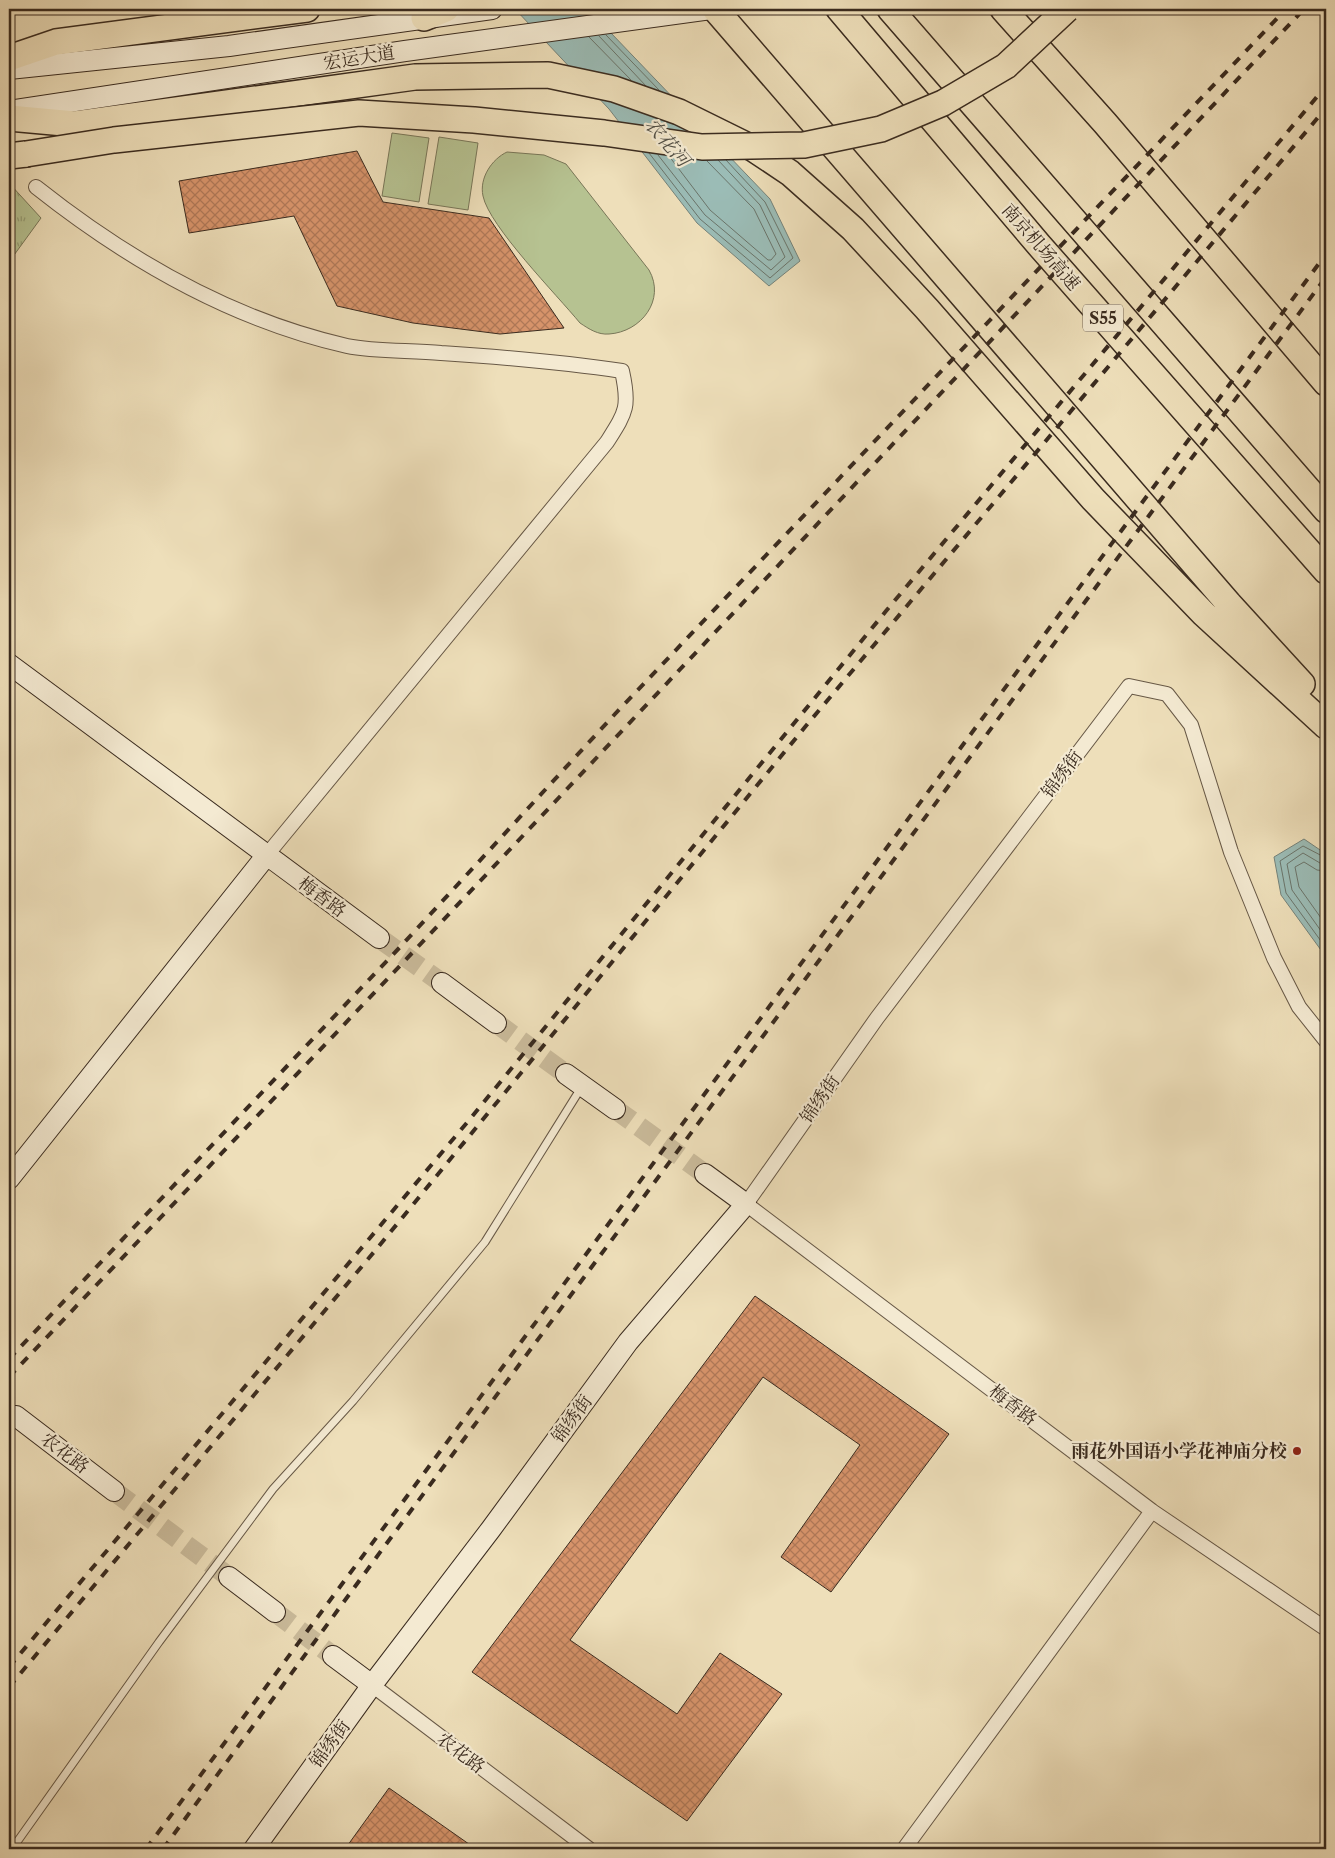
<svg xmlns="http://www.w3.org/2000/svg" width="1335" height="1858" font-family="'Libre Caslon Text','Noto Serif SC',serif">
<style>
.green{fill:#b6c291;stroke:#787658}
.park{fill:url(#park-tufts);stroke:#787658}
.water{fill:#9bbcb6;stroke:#74827a}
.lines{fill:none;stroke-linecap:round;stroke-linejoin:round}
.shore{stroke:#6a746a;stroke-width:1}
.building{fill:url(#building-cross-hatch);stroke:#3a2b1f}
.secondary-tunnel{stroke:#cabb9b;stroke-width:20;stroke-dasharray:20 10;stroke-linecap:butt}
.lane-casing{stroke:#675846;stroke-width:9}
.street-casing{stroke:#675846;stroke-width:16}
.secondary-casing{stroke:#3a2b1f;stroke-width:22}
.highway-casing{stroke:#3a2b1f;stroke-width:28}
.lane{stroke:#f4ead2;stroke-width:7}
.street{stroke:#f4ead2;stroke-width:14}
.secondary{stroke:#f4ead2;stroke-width:20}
.highway{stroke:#eedfba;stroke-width:25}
.rail{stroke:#3a2b1f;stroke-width:4;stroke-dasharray:9 9;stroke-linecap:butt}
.highway-bridge-casing{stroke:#3a2b1f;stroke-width:28;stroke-linecap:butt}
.highway-bridge{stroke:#eedfba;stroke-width:25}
.poi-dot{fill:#8f2418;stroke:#f4ead2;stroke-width:2}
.labels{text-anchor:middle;stroke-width:4.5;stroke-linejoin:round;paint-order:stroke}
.shield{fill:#f4ead2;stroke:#726455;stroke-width:1}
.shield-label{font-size:16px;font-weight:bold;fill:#3a2b1f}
.street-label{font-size:18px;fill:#3a2b1f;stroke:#f4ead2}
.poi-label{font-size:18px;font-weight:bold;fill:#3a2b1f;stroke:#f4ead2;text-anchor:end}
.water-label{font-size:19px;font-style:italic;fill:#524f45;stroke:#f4ead2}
</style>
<defs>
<pattern id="park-tufts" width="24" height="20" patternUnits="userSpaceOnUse" patternTransform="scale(1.25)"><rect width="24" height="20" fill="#b6c291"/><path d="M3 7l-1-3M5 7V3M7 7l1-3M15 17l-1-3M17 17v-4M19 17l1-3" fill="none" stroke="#959e76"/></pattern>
<pattern id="building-cross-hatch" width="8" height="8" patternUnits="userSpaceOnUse" patternTransform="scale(1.25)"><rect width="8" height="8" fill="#d6936a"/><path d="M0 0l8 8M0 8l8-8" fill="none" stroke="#af7857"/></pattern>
</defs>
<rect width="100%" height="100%" fill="#eedfba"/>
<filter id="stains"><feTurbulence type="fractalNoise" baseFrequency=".004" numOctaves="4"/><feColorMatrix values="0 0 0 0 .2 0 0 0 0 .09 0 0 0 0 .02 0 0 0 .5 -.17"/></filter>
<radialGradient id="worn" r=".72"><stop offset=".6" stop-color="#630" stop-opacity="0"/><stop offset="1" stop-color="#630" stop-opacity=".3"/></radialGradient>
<path class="green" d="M392,133l37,5 -10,64 -37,-6z
M439,137l39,6 -10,67 -40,-6z
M507,152l37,3 22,9 83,106c17,30 -8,62 -40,64 -11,1 -20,-5 -29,-11 -23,-28 -91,-97 -97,-127 -4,-18 9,-37 24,-44z"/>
<path class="park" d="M9,183l32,35 -32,44z"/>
<path class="water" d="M515,9h73l182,190 30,62 -31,25 -72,-63 -88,-114z
M1304,839l22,15v103l-45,-62 -7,-38z"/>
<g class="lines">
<path class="shore" d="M606,35l53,55
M599,36l47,50
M589,37l42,43
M649,153l51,66 70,59 23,-20 -28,-56 -39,-42
M658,155l47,60 66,55 14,-13 -25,-52 -42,-45
M669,156l41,54 58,50h3l5,-6 -22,-45 -47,-48
M1326,858l-23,-12 -23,15 6,32 40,55
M1326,864l-6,-1 -17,-10 -16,11 5,26 34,48
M1326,871l-9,-1 -13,-8 -9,5 4,20 27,38"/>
</g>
<path class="building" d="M357,151l26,51 106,16 75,110 -64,6 -87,-11 -76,-17 -43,-90 -105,17 -10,-52z
M755,1296l194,138 -118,158 -50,-35 79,-112 -97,-68 -193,263 107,74 43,-61 62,41 -95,127 -215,-149z
M389,1788l87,61h-131z"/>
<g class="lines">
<path class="secondary-tunnel" d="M379,938l63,45
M496,1023l70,51
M615,1109l90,65
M114,1491l115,86
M275,1612l58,44"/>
<defs>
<path id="lane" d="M12,1849l147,-207 114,-153 80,-88 132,-159 96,-154"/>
<path id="street" d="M36,187c92,73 196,133 311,159 29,6 65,4 94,7 61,4 121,9 181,18 8,36 4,41 -15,71l-341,414
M1326,1041l-27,-34 -25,-49 -43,-106 -40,-127 -24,-31 -38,-8 -252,332 -131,186 406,307 174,118
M372,1685l217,164
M904,1849l248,-338"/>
<path id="secondary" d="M9,69l220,-23 263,-37
M9,111l396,-60 306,-42
M9,664l370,274
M442,983l54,40
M566,1074l49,35
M9,1179l257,-323
M16,1416l98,75
M229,1577l46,35
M333,1656l39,29
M254,1849l118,-164 119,-156 137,-187 118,-138 -41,-30"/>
<path id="highway" d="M715,9l514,595 73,80
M839,9l200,236 287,326
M890,9l436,501
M1003,9l102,114 221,260
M424,18l22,-9
M9,58l47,-16 251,-33
M9,118l66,6 340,-47 133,-2 66,14 65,23 75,37 36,24 63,56 74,80 166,190 111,115 122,112
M9,156l17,-2"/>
</defs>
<use href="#lane" class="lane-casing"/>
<use href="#street" class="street-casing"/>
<use href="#secondary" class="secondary-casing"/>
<use href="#highway" class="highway-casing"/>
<use href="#lane" class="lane"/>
<use href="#street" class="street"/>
<use href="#secondary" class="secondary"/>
<use href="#highway" class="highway"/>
<path class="rail" d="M9,1359l392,-413 214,-232 671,-705
M9,1377l404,-425 891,-943
M9,1667l461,-548 416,-508 440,-525
M9,1687l370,-441 426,-519 521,-619
M146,1849l1180,-1595
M163,1849l218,-298 945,-1274"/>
<defs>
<path id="highway-bridge" d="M26,154l88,-14 245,-27 115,7 130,13 98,14 102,-2 77,-16 62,-26 63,-37 61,-57"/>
</defs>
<use href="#highway-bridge" class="highway-bridge-casing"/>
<use href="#highway-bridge" class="highway-bridge"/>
</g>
<circle class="poi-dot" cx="1297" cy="1451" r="5"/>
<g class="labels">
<rect class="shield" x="1083" y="304.5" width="40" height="27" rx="4"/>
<g class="shield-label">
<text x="1103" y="324">S55</text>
</g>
<g class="street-label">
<text transform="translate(359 58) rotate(-9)" y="6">宏运大道</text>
<text transform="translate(1041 247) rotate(49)" y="6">南京机场高速</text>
<text transform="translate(1062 774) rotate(-53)" y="6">锦绣街</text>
<text transform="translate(322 897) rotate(36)" y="6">梅香路</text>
<text transform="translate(820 1099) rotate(-55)" y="6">锦绣街</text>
<text transform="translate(1013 1405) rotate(37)" y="6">梅香路</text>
<text transform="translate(572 1419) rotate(-54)" y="6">锦绣街</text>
<text transform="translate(65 1453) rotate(37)" y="6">农花路</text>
<text transform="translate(330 1744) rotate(-54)" y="6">锦绣街</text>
<text transform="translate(461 1753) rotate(37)" y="6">农花路</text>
</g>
<g class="poi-label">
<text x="1287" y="1457">雨花外国语小学花神庙分校</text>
</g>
<g class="water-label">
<text transform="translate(668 142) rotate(49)" y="7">农花河</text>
</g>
</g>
<rect width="1335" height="1858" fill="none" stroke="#eedfba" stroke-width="30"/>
<rect x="10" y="10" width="1315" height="1838" fill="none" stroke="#3a2b1f" stroke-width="2.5"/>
<rect x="15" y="15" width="1305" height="1828" fill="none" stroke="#3a2b1f"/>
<rect width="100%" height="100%" filter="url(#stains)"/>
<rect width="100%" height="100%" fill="url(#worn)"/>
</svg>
